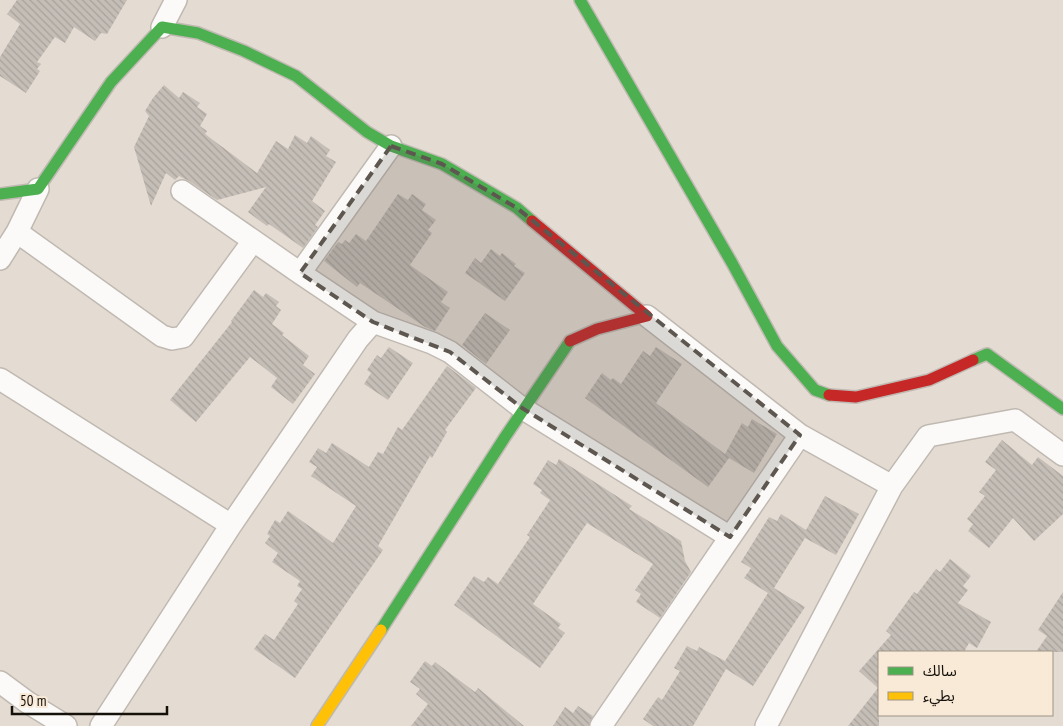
<svg xmlns="http://www.w3.org/2000/svg" width="1063" height="726" font-family="'PT Sans Narrow','Noto Sans Arabic',sans-serif">
<style>
.building{fill:url(#building-back-hatch)}
.lines{fill:none;stroke-linecap:round;stroke-linejoin:round}
.street-casing{stroke:#c0b9b2;stroke-width:24}
.fast-casing{stroke:#c0b9b2;stroke-width:14}
.slow-casing{stroke:#c0b9b2;stroke-width:14}
.jam-casing{stroke:#c0b9b2;stroke-width:14}
.street{stroke:#fbfaf8;stroke-width:21}
.fast{stroke:#4caf50;stroke-width:11}
.slow{stroke:#ffc107;stroke-width:11}
.jam{stroke:#c62828;stroke-width:11}
.marked{fill:#5d5750;fill-opacity:0.2;stroke:#5d5750;stroke-width:4;stroke-dasharray:10 6;stroke-linejoin:round}
</style>
<defs>
<pattern id="building-back-hatch" width="6" height="6" patternUnits="userSpaceOnUse" patternTransform="scale(1.25)"><rect width="6" height="6" fill="#c5beb7"/><path d="M-1 5l2 2M0 0l6 6M5-1l2 2" fill="none" stroke="#a8a29c"/></pattern>
</defs>
<rect width="100%" height="100%" fill="#e4dcd2"/>
<path class="building" d="M17,0h110l-20,34 -6,-1 -6,8 -21,-14 -9,16 -10,-6 -18,25 4,2 -4,5 3,2 -14,22 -26,-17v-19l20,-33 -13,-10z
M164,85l15,13 4,-6 17,11 -3,4 10,7 -7,12 7,5 -2,3 52,39 19,-32 12,8 7,-14 12,8 4,-7 19,14 -4,6 10,6 -24,39 13,10 -10,14 3,2 -15,21 -34,-24 -2,2 -19,-14 18,-25 -49,13 -28,-19 -10,-5 -4,4 -9,-7 -15,33 -17,-59 15,-31 -4,-5 8,-13z
M398,194l10,6 4,-6 14,10 -4,6 14,10 -8,10 4,3 -22,32 38,27 -7,10 9,6 -15,23 -10,-4 -65,-44 -3,4 -33,-26 14,-19 4,2 3,-4 4,3 7,-9 10,7z
M491,249l9,7 2,-3 14,11 -2,2 11,7 -20,28 -40,-28 10,-15 6,5z
M254,290l9,7 3,-4 13,9 -3,4 5,4 -9,14 12,9 -2,2 27,21 -6,9 12,9 -22,30 -22,-17 6,-9 -27,-21 -54,65 -26,-22 62,-78 -1,-1z
M485,313l25,17 -24,34 -24,-19z
M389,347l24,16 -25,37 -24,-16 7,-11 -4,-3 10,-15 4,3z
M656,347l26,17 -26,39 69,51 17,-31 6,4 4,-8 25,15 -23,39 -25,-15 -21,29 -123,-89 17,-25 9,7 2,-2 8,6 22,-33 7,5z
M447,366l29,22 -31,42 2,2 -15,26 -2,-2 -52,90 5,4 -88,128 -41,-29 11,-15 9,6 24,-36 -4,-3 8,-12 -5,-3 3,-5 -28,-19 6,-9 -13,-10 5,-7 -3,-2 8,-14 5,3 8,-12 45,32 23,-37 -45,-30 6,-9 -8,-5 9,-14 8,5 6,-10 37,24 9,-15 5,2 15,-27 4,3z
M1002,440l30,25 6,-8 25,19v38l-29,27 -21,-23 -24,30 -21,-17 5,-7 -6,-5 18,-23 -6,-4 17,-22 -11,-8z
M559,459l73,47 -3,3 52,32 4,20 6,11 -31,46 -24,-16 5,-8 -6,-4 18,-26 -66,-41 -54,81 28,20 -3,4 7,5 -25,35 -86,-63 20,-29 10,6 4,-5 10,7 32,-47 -3,-2 23,-35 -10,-7 2,-3 -9,-6 15,-24 8,5z
M825,496l34,18 -23,41 -31,-17 -31,50 31,19 -52,79 -27,-17 -33,57h-40l-10,-7 15,-22 4,3 18,-29 -6,-3 13,-22 10,5 2,-4 26,14 43,-68 -24,-15 7,-10 -10,-6 28,-45 8,4 4,-7 25,16z
M950,559l21,17 -8,10 5,4 -10,13 33,19 -14,26 -8,-5 -5,9h-85v74h-31l30,-38 -19,-17 32,-36 -5,-4 28,-39 3,2 19,-25 4,3z
M1063,592v60h-27l11,-16 -9,-6z
M425,661l7,5 3,-4 40,30 3,-4 46,38h-113l17,-22 -12,-10 4,-5 -10,-7z
M578,706l15,10 -4,10h-36l12,-19 8,6z"/>
<g class="lines">
<defs>
<path id="street" d="M162,27l14,-27
M17,232l145,104 10,3 11,-2 70,-96
M0,259l17,-27 21,-43
M300,273l91,-127
M647,316l153,119 92,51
M373,322l59,21 18,9 72,56 208,129
M0,379l231,146
M0,682l27,20 39,24
M101,726l130,-201 127,-186 15,-17 -73,-49 -118,-82
M601,726l199,-291
M766,726l126,-240 36,-50 87,-16 48,35"/>
<path id="fast" d="M580,0l152,263 45,83 38,44 14,5
M0,194l38,-5 73,-107 51,-55 36,6 46,18 52,25 71,56 24,14 51,18 75,44 15,13
M973,360l14,-6 76,55
M381,630l124,-193 65,-96"/>
<path id="slow" d="M317,726l64,-96"/>
<path id="jam" d="M532,221l115,95 -50,13 -27,12
M829,395l27,2 73,-17 44,-20"/>
</defs>
<use href="#street" class="street-casing"/>
<use href="#fast" class="fast-casing"/>
<use href="#slow" class="slow-casing"/>
<use href="#jam" class="jam-casing"/>
<use href="#street" class="street"/>
<use href="#fast" class="fast"/>
<use href="#slow" class="slow"/>
<use href="#jam" class="jam"/>
</g>
<path class="marked" d="M391,146l51,18 75,44 283,227 -70,102 -208,-129 -72,-56 -77,-30 -73,-49z"/>
<rect x="878" y="651" width="175" height="65" fill="#f9ead8" stroke="#9e9386"/>
<rect x="888" y="667" width="25" height="8" fill="#4caf50" stroke="#9e9386"/>
<text x="923" y="676" font-size="15" fill="#15100a">سالك</text>
<rect x="888" y="692" width="25" height="8" fill="#ffc107" stroke="#9e9386"/>
<text x="923" y="701" font-size="15" fill="#15100a">بطيء</text>
<path d="M12 706v8h155v-8" fill="none" stroke="#15100a" stroke-width="2.5"/>
<text x="20" y="706" font-size="15" fill="#15100a" stroke="#f9ead8" stroke-width="4" paint-order="stroke">50 m</text>
</svg>
